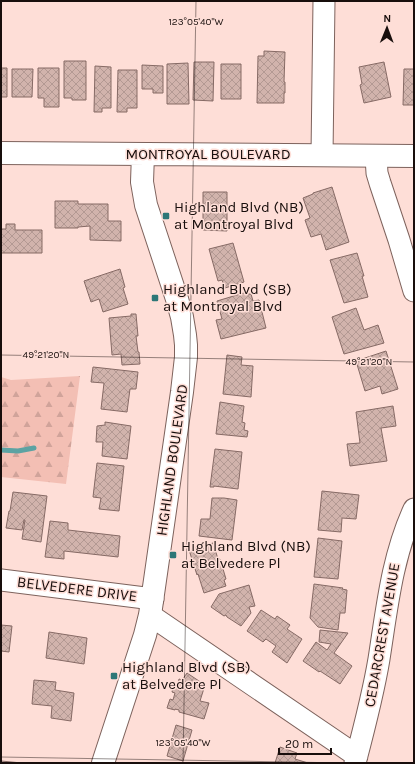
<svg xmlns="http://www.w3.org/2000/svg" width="415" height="764" font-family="Karla,sans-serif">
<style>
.forest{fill:url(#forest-firs)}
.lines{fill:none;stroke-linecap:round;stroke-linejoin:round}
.stream{stroke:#5ca3a3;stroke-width:5}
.building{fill:url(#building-cross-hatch);stroke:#866a65}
.street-casing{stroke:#7d625c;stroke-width:23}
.secondary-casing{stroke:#7d625c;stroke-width:24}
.street{stroke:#fff;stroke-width:21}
.secondary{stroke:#fff;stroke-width:22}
.ticks{fill:none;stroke:#180e0c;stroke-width:1;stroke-opacity:0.45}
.poi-dot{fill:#2d7777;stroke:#feded7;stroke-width:1.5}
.labels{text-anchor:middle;stroke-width:3;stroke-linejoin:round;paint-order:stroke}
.street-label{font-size:15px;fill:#180e0c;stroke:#feded7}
.poi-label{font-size:15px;fill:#180e0c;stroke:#feded7;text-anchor:start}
.ticks-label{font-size:10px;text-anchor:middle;fill:#180e0c;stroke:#feded7;stroke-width:3;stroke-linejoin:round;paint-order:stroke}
</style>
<defs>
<pattern id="forest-firs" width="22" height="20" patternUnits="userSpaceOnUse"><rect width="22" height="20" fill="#f3bfb4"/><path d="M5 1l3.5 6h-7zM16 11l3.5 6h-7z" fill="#d0a39a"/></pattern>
<pattern id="building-cross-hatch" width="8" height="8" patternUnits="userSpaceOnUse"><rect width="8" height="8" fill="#d1b3ac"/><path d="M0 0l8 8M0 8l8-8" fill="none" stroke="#b39993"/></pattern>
</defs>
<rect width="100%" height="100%" fill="#feded7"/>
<path class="forest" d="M80,376l-14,108 -65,-7v-100l10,3z"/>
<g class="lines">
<path class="stream" d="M1,450l17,1 16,-3"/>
</g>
<path class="building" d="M264,51l21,1 -1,30h1v11h-1v10h-27l1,-47h6z
M64,61h22v39h-14v-2h-8z
M194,62h20l-1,39 -20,-1z
M384,62l7,35 -27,6 -4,-18 2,-1 -3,-17z
M188,63l1,41h-22v-40z
M221,64h20v35h-20z
M142,65l21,1v27h-10v-4h-11z
M95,66l16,1v41h-9v4h-8z
M1,68h6v29h-6z
M38,68h21v39h-15v-9h-6z
M12,69h21l-1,28h-20z
M404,69h10v36h-11z
M118,70h19v38h-10v4h-10z
M332,187l17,55 -23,8 -5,-16 -10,3 -6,-17 5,-2 -7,-20 10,-4v-1z
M203,192h24v39l-24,-1z
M55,201h23v3h30v17h13v20l-31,-1v-14l-12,1v1h-23z
M6,224h9v6h27v23h-41v-24h5z
M233,243l11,39 -19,6 -3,-8 -4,1 -9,-32z
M357,253l7,23h-2l6,21 -24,6 -14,-43z
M120,269l5,18 -2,1 5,16 -25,8 -4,-13 -8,3 -7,-21z
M247,292l1,2h3l2,7 6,-1 7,28 -45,11 -5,-19 6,-1 -5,-18z
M356,308l8,22 14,-5 6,18 -40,11 -12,-37z
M131,314h5l2,22h-2l2,16h1l1,12 -18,1 -1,-11 -9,1 -3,-37 22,-2z
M386,351l12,38 -16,5 -2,-8 -15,5 -9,-30z
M227,355l15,2 -1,8 12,1 -2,31 -28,-3z
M93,367l45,5 -2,17h-6l-3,23 -26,-3 3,-26 -13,-1z
M220,402l24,4 -2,16 3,1 -1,7 4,1 -1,6 -31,-3z
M393,406l3,20 -15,2 6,33 -37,5 -3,-22 13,-1 -4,-31z
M105,422l26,4 -4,33 -25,-3 1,-14h-7l1,-16 8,-1z
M215,449l27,3 -4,37 -24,-3v1h-4z
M97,463l27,3 -5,45 -20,-2 2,-11 -8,-1z
M322,491l37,4 -3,24 -14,-1 -1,14 -23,-2z
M13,492l34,4 -6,46 -19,-3 3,-19h-1l-2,10 -16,-2 3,-17h1z
M212,498h12l13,2 -5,40 -33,-4 2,-17h9z
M50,521l18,2v7l52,6 -2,21 -54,-6v8l-19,-2z
M318,538l24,3 -4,38 -24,-2z
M213,543l5,16h2l6,20 -2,1 2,6 -22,7 -6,-19 -1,1 -8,-25z
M314,584l29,4 -1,1 5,1 -2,23h-5l-2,17 -20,-3 -8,-9z
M249,585l6,21 -6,1 2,6 -10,13 -14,-9 -1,-2 -2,1 -13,-9 8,-13z
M261,610l14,9 2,-3 13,9 -3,4 15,10 -15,24 -15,-11 4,-6 -10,-7 -3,3 -16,-11z
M1,625l11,1 -3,26 -8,-1z
M320,630l28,3 -14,20 18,13 -12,18 -20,-13 -1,1 -16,-11 13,-19 11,8 4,-6 -12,-2z
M49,632l38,6 -3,26 -38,-6z
M187,673l18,12 -5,16 9,2 -5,16 -25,-7v-2l-4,-1v1l-8,-2 3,-9 3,1 2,-7 -3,-1 2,-9 4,1 1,-5 3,1z
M34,680l22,2 -1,8 19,3 -3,28 -20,-3 1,-12 -20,-2z
M176,725l16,5 -9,31 -16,-5z
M280,747l17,6 -2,6 13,4h-33z
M1,761l21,2h-21z"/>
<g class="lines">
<defs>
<path id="street" d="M322,155l2,-154
M376,156l1,17 3,10 19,57 15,51
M1,580l152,19
M150,615l207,141
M355,763c9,-34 18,-68 24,-104 8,-51 13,-102 35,-150"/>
<path id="secondary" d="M1,153l413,3
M103,763l42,-128 5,-20 32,-223 4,-35v-12l-1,-10 -3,-18 -5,-18 -31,-94 -4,-23 1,-28"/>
</defs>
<use href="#street" class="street-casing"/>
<use href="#secondary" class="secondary-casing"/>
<use href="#street" class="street"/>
<use href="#secondary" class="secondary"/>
</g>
<path class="ticks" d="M1,355l413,7M1,757l345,6M183,763l13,-762"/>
<g class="poi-dot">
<rect x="162" y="212" width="8" height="8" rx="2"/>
<rect x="151" y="294" width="8" height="8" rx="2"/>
<rect x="169" y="551" width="8" height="8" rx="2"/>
<rect x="110" y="672" width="8" height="8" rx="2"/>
</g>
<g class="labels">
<g class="street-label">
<text x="208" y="159">MONTROYAL BOULEVARD</text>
<text transform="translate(172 460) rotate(-82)" y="5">HIGHLAND BOULEVARD</text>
<text transform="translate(77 589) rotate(7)" y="5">BELVEDERE DRIVE</text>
<text transform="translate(382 635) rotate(-80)" y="5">CEDARCREST AVENUE</text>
</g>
<g class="poi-label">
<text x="174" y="212">Highland Blvd (NB)<tspan x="174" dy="17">at Montroyal Blvd</tspan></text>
<text x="163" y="294">Highland Blvd (SB)<tspan x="163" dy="17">at Montroyal Blvd</tspan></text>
<text x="181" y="551">Highland Blvd (NB)<tspan x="181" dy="17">at Belvedere Pl</tspan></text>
<text x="122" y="672">Highland Blvd (SB)<tspan x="122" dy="17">at Belvedere Pl</tspan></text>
</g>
</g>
<g class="ticks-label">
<text x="196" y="25">123°05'40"W</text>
<text x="46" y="358">49°21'20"N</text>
<text x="369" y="365">49°21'20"N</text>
<text x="183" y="746">123°05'40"W</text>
</g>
<rect width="415" height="764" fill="none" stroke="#180e0c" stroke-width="4"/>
<g transform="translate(387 28) rotate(1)" stroke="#feded7" stroke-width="3" paint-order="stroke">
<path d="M0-3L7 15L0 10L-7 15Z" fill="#180e0c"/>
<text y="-6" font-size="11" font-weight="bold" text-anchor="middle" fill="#180e0c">N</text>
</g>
<path d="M279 748v6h52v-6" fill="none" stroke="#180e0c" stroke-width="2"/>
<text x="285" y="748" font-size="12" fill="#180e0c" stroke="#feded7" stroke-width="3" paint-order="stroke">20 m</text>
</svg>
